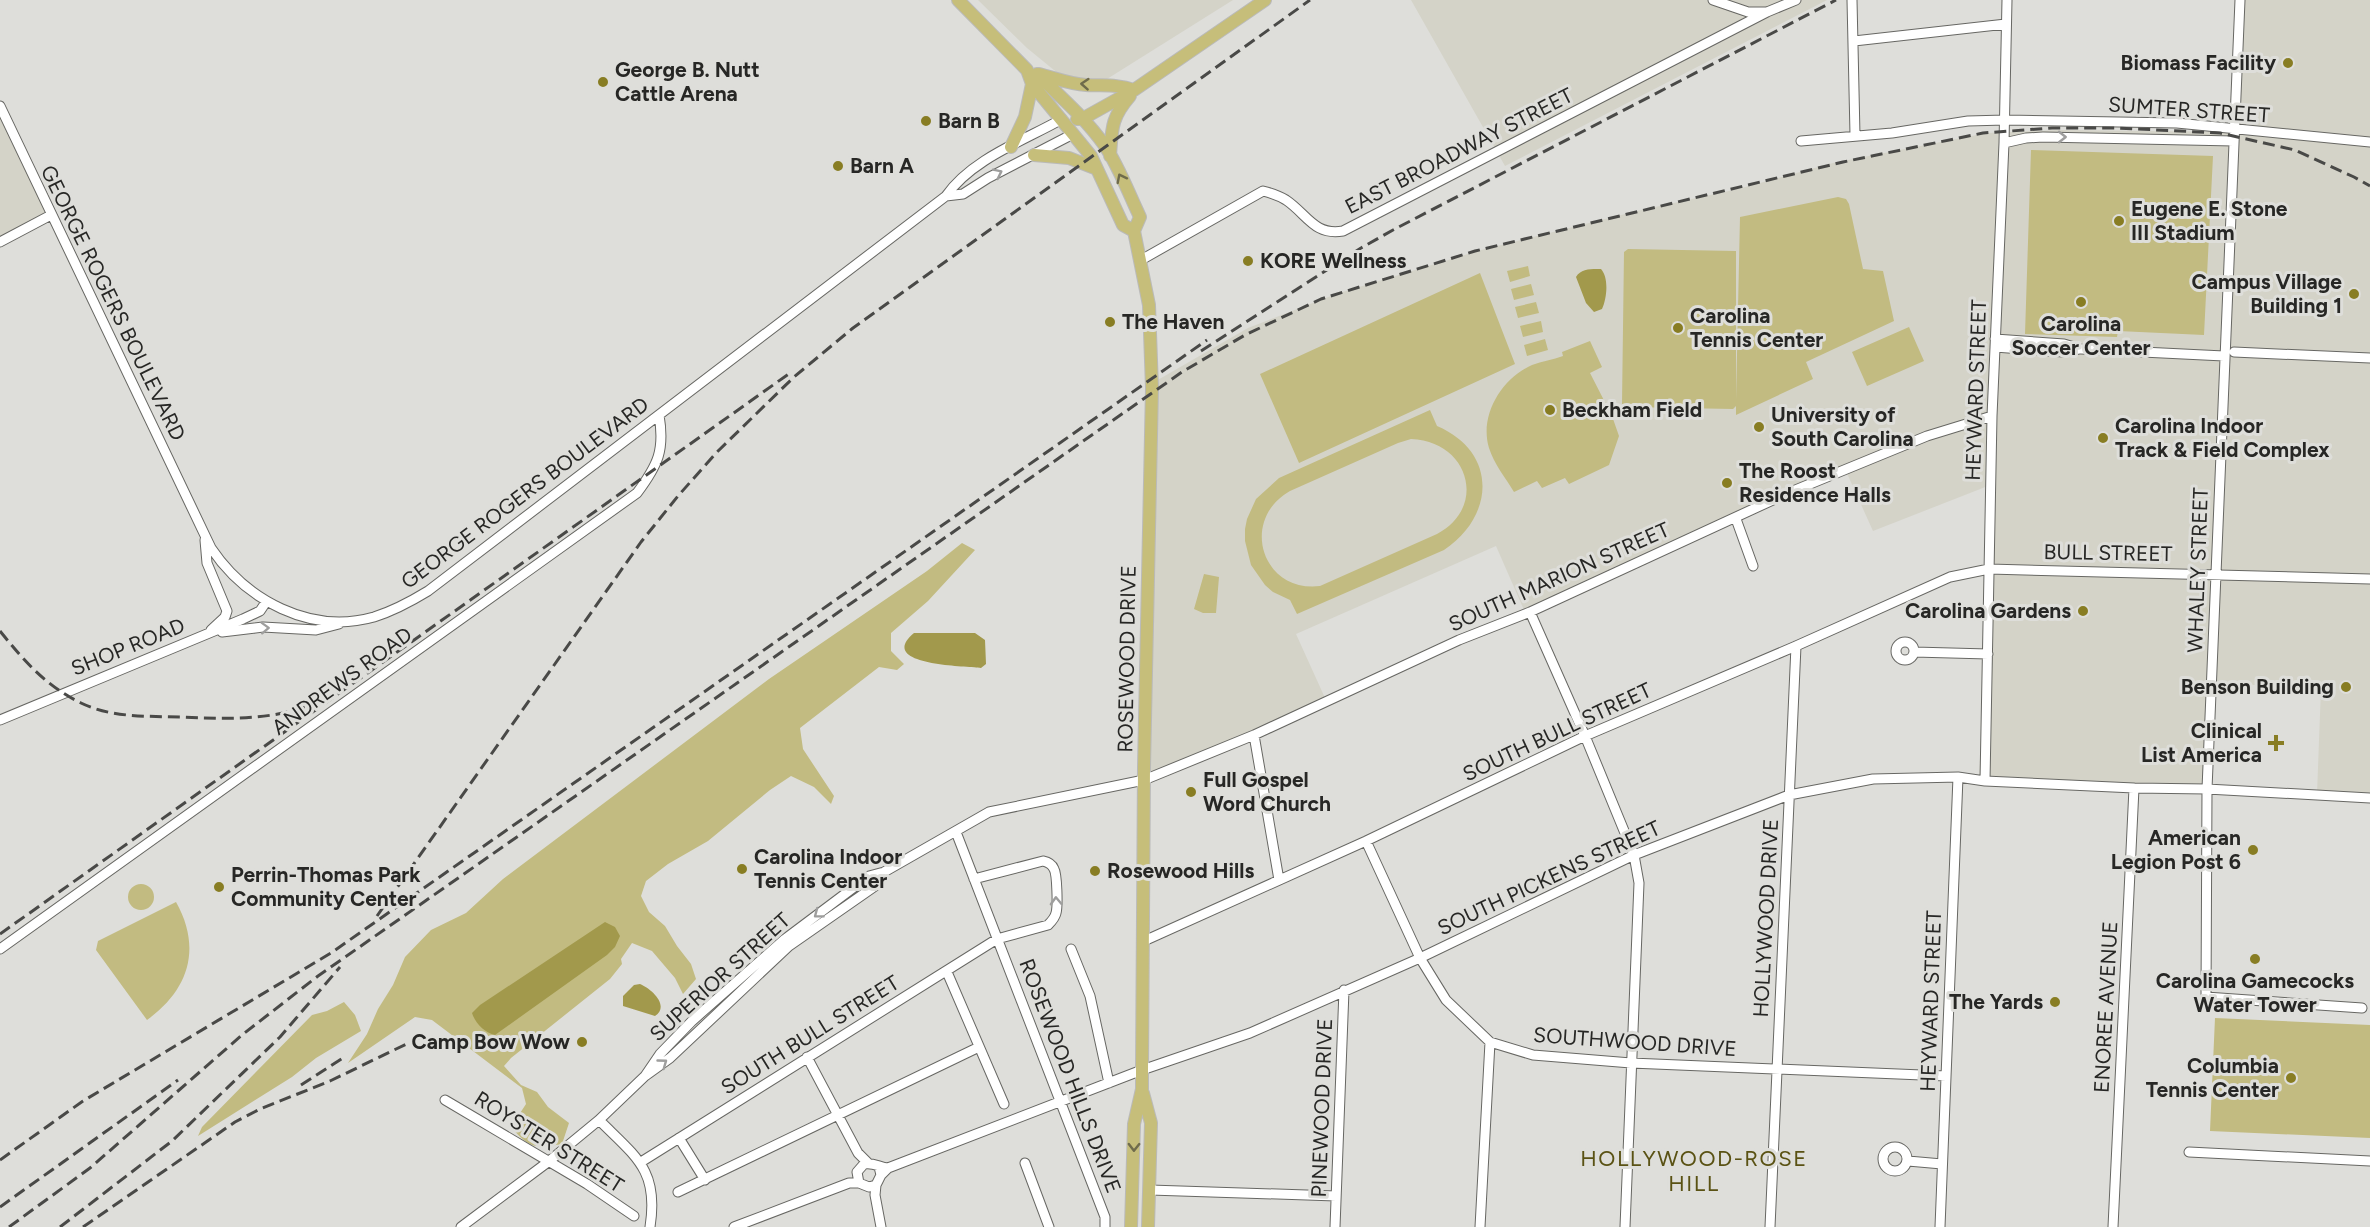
<svg xmlns="http://www.w3.org/2000/svg" width="2370" height="1227" font-family="Figtree,sans-serif">
<style>
.built{fill:#d4d3c8}
.green{fill:#c2bb81;fill-rule:evenodd}
.water{fill:#a2994c}
.lines{fill:none;stroke-linecap:round;stroke-linejoin:round}
.minor-casing{stroke:#676763;stroke-width:11}
.major-casing{stroke:#babab9;stroke-width:14}
.minor{stroke:#fff;stroke-width:9}
.major{stroke:#c6be7a;stroke-width:12}
.rail{stroke:#494947;stroke-width:3;stroke-dasharray:12 6;stroke-linecap:butt}
.oneway{stroke:#6f6b4b}
.oneway2{stroke:#9e9e9d}
.poi-dot{fill:#887d23;stroke:#dededa;stroke-width:2}
.labels{text-anchor:middle;stroke-width:6;stroke-linejoin:round;paint-order:stroke}
.poi-label{font-size:21px;font-weight:bold;fill:#272725;stroke:#dededa;text-anchor:start}
.street-label{font-size:21px;fill:#272725;stroke:#dededa}
.neighbourhood-label{font-size:22px;letter-spacing:1.5px;fill:#5a5214;stroke:#dededa}
</style>
<rect width="100%" height="100%" fill="#dededa"/>
<path class="built" d="M978,0h255l-126,79 -22,3 -25,-7 -33,-27z
M1411,0h416l-322,166z
M2243,0h127v797l-53,-3 4,-106 -113,-5 -5,106 -224,-10 14,-295 -120,47 -28,-62 -321,141 -28,-64 -200,88 29,64 -185,82 9,-395 99,-57 88,-34 145,-44 156,-39 101,-22 95,-26 154,-30 72,-3 176,2z
M0,102l53,112 -53,28z"/>
<path class="green" d="M2031,150l182,6 -9,179 -86,-4 -1,6 -92,-3z
M1838,197l8,2 3,5 14,65 20,2 11,50 -88,41 7,17 -77,36v-9l-3,3 -108,-2 -3,-3 2,-152 4,-3 108,2v149l4,-183z
M1528,266l2,10 -20,6 -3,-11z
M1480,273l35,91 -216,99 -39,-89z
M1531,284l3,11 -20,5 -3,-11z
M1536,302l3,11 -21,5 -3,-11z
M1541,321l2,11 -20,5 -3,-11z
M1909,327l15,34 -57,25 -15,-34z
M1545,339l3,11 -21,6 -3,-11z
M1590,341l12,26 -12,6 22,43 7,20 -10,29 -40,19 -4,-6 -23,10 -5,-7 -23,11c-9,-15 -20,-28 -25,-44 -10,-33 13,-70 43,-83 10,-4 21,-5 31,-9l-1,-4z
M1430,410l7,16c61,26 58,90 7,124l-147,64 -7,-14 -17,-8 -8,-7 -14,-20 -6,-24v-12l2,-10 9,-20 23,-21zM1411,439c58,2 77,68 26,95l-117,52c-58,7 -81,-66 -30,-95l108,-48z
M962,543l13,7 -47,51 -37,32v18l13,13 -7,6 -18,-3 -79,61 3,21 31,47 -3,8 -17,-17 -23,-11 -21,14 -62,51 -40,23 -22,17 -5,15 8,16 16,14 12,20 14,18 5,15 -13,15 -8,-16 -23,-27 -20,-8 -11,16 1,5 -12,15 -99,79 -7,8 17,19 16,7 11,15 21,16 -7,21c-27,5 -33,4 -51,-17l15,-23 -4,-16 -90,-68 -17,-3 -67,46 19,-29 11,-25 15,-24 12,-28 26,-27 35,-17 37,-34 266,-200 158,-108z
M1204,574l15,3 -3,36h-13l-9,-4z
M128 897a13 13 0 1 1 26 0a13 13 0 1 1-26 0Z
M176,902c26,46 13,88 -29,118l-51,-70 2,-9z
M344,1002l11,13 6,16 -45,27 -24,19 -94,59 4,-9 110,-112 15,-4z
M2215,1018l155,7v113l-160,-7z"/>
<path class="water" d="M1601,269c8,9 6,29 1,40l-8,3 -8,-9 -10,-26c5,-9 17,-8 25,-8z
M914,633h61l10,7 1,24 -5,4c-14,-2 -106,-2 -67,-35z
M605,922l10,5 5,9 -5,11 -8,8 -112,80c-10,-2 -20,-12 -23,-22l8,-8z
M640,984c12,5 30,22 15,32l-32,-10v-10l11,-11z"/>
<g class="lines">
<defs>
<path id="minor" d="M1713,0l35,12h18
M1852,0l3,135
M2240,0l-33,789 -1,208 156,11
M1854,41l152,-17
M0,106l211,442c35,52 99,87 163,69 19,-6 36,-15 54,-26l518,-395c26,-37 77,-55 116,-77
M1801,141l91,-8 76,-12 37,-1 172,3 193,19
M2004,143l22,-5 17,-1 191,4
M946,196l17,-2 25,-16 85,-44
M0,242l51,-27
M1141,260l122,-69c8,2 15,4 23,9 21,14 28,36 57,31l424,-219 29,-12
M1995,339l69,5 17,5 143,7
M1995,347l68,5 16,-3
M2234,352l136,6
M1736,519l17,47
M205,540l2,23 20,48 -2,6 -14,13
M1530,612l55,124 49,119 5,28 -14,344
M222,632l41,-5 53,3 23,-6
M1896 651a9 9 0 1 1 18 0a9 9 0 1 1-18 0Z
M1914,652l74,2
M0,720l243,-101 17,-8 6,-9
M1254,735l25,145
M1985,781l7,-365 12,-273 3,-143
M956,832l149,385v10
M1366,841l54,117 26,42 44,42 43,13 98,8 315,13
M884,872l-6,12 -89,62 -119,112 -25,18 15,-22 32,-33 93,-82 84,-63 15,-4 105,-60 155,-32 110,-45 205,-95 71,-28 258,-119 139,-57 65,-20
M1144,941l222,-100 219,-105 211,-90 154,-69 39,-8 381,10
M0,949l637,-456c21,-28 28,-43 22,-78
M1071,949l19,47 19,87
M947,972l57,132
M807,1057l51,96 10,10
M645,1076l-46,44c37,37 60,50 51,107
M445,1100l142,84 47,32
M679,1138l26,42
M1883 1159a12 12 0 1 1 24 0a12 12 0 1 1-24 0Z
M2189,1152l181,9
M1908,1161l34,3
M641,1162l356,-223 51,-14c4,-4 7,-7 8,-12 2,-7 1,-39 -2,-44 -2,-5 -6,-7 -11,-8l-69,18
M1025,1163l24,64
M879,1167l2,8 -5,10 -7,2 -10,-4 -2,-11 7,-8c9,-2 15,3 24,4
M881,1175l7,-7 254,-98 108,-37 170,-75 214,-103 155,-60 84,-16 85,-2 27,4 149,7 73,1 163,9
M876,1185l-1,10 6,32
M1150,1190l186,6
M678,1192l301,-145
M461,1227l87,-65 51,-42
M734,1227l115,-44h10
M1335,1227l9,-237
M1480,1227l10,-185
M1770,1227l26,-581
M1940,1227l18,-450
M2113,1227l21,-439"/>
<path id="major" d="M958,0l69,70 5,14 59,72 32,69 11,6
M1037,74c23,22 49,45 68,72 14,21 24,48 35,71l-6,14 15,74 3,83 -8,379 -2,303v19l-8,35 -3,103
M1039,74c16,4 31,10 47,11 18,1 31,-1 48,5
M1077,119h5l52,-29 131,-90
M1011,147l14,-30 7,-33
M1034,155l35,3 28,11
M1110,156c2,-28 1,-38 20,-60
M1143,1093l8,30 -3,104"/>
</defs>
<use href="#minor" class="minor-casing"/>
<use href="#major" class="major-casing"/>
<use href="#minor" class="minor"/>
<use href="#major" class="major"/>
<path class="rail" d="M1201,351l160,-103 32,-18 443,-230
M0,631c24,30 46,55 81,72 31,15 66,13 99,14 47,2 92,4 136,-14
M377,916l264,-374 37,-46 38,-43 40,-39 38,-37 59,-49 457,-328
M0,934l790,-561
M301,1085l45,-29
M0,1160l83,-59 248,-148 876,-613
M0,1207l178,-127
M9,1227l81,-59 152,-133 76,-59 864,-604 63,-37 76,-36 154,-48 368,-89 140,-29 69,-5h65l103,5 75,17 59,27 16,9
M60,1227l112,-86 108,-104 60,-70
M83,1227l152,-105 25,-13 70,-28 95,-46"/>
</g>
<defs><path id="oneway-chevron" d="M-2-3.5L2.5 0L-2 3.5" fill="none" stroke-width="1.6" stroke-linecap="round" stroke-linejoin="round" transform="scale(1.5)"/></defs>
<g class="oneway">
<use href="#oneway-chevron" transform="translate(1085 84) rotate(-176)"/>
<use href="#oneway-chevron" transform="translate(1121 178) rotate(-117)"/>
<use href="#oneway-chevron" transform="translate(1134 1147) rotate(91)"/>
</g>
<g class="oneway2">
<use href="#oneway-chevron" transform="translate(2062 137)"/>
<use href="#oneway-chevron" transform="translate(998 173) rotate(-26)"/>
<use href="#oneway-chevron" transform="translate(265 628) rotate(-2)"/>
<use href="#oneway-chevron" transform="translate(1056 901) rotate(-92)"/>
<use href="#oneway-chevron" transform="translate(818 914) rotate(143)"/>
<use href="#oneway-chevron" transform="translate(663 1063) rotate(-36)"/>
</g>
<g class="poi-dot">
<circle cx="2288" cy="63" r="6"/>
<circle cx="603" cy="82" r="6"/>
<circle cx="926" cy="121" r="6"/>
<circle cx="838" cy="166" r="6"/>
<circle cx="2119" cy="221" r="6"/>
<circle cx="1248" cy="261" r="6"/>
<circle cx="2354" cy="294" r="6"/>
<circle cx="2081" cy="302" r="6"/>
<circle cx="1110" cy="322" r="6"/>
<circle cx="1678" cy="328" r="6"/>
<circle cx="1550" cy="410" r="6"/>
<circle cx="1759" cy="427" r="6"/>
<circle cx="2103" cy="438" r="6"/>
<circle cx="1727" cy="483" r="6"/>
<circle cx="2083" cy="611" r="6"/>
<circle cx="2346" cy="687" r="6"/>
<path d="M2273 734h6v6h6v6h-6v6h-6v-6h-6v-6h6z"/>
<circle cx="1191" cy="792" r="6"/>
<circle cx="2253" cy="850" r="6"/>
<circle cx="742" cy="869" r="6"/>
<circle cx="1095" cy="871" r="6"/>
<circle cx="219" cy="887" r="6"/>
<circle cx="2255" cy="959" r="6"/>
<circle cx="2055" cy="1002" r="6"/>
<circle cx="582" cy="1042" r="6"/>
<circle cx="2291" cy="1078" r="6"/>
</g>
<g class="labels">
<g class="poi-label">
<text x="2276" y="70" text-anchor="end">Biomass Facility</text>
<text x="615" y="77">George B. Nutt<tspan x="615" dy="24">Cattle Arena</tspan></text>
<text x="938" y="128">Barn B</text>
<text x="850" y="173">Barn A</text>
<text x="2131" y="216">Eugene E. Stone<tspan x="2131" dy="24">III Stadium</tspan></text>
<text x="1260" y="268">KORE Wellness</text>
<text x="2342" y="289" text-anchor="end">Campus Village<tspan x="2342" dy="24">Building 1</tspan></text>
<text x="1690" y="323">Carolina<tspan x="1690" dy="24">Tennis Center</tspan></text>
<text x="1122" y="329">The Haven</text>
<text x="2081" y="331" text-anchor="middle">Carolina<tspan x="2081" dy="24">Soccer Center</tspan></text>
<text x="1562" y="417">Beckham Field</text>
<text x="1771" y="422">University of<tspan x="1771" dy="24">South Carolina</tspan></text>
<text x="2115" y="433">Carolina Indoor<tspan x="2115" dy="24">Track &amp; Field Complex</tspan></text>
<text x="1739" y="478">The Roost<tspan x="1739" dy="24">Residence Halls</tspan></text>
<text x="2071" y="618" text-anchor="end">Carolina Gardens</text>
<text x="2334" y="694" text-anchor="end">Benson Building</text>
<text x="2262" y="738" text-anchor="end">Clinical<tspan x="2262" dy="24">List America</tspan></text>
<text x="1203" y="787">Full Gospel<tspan x="1203" dy="24">Word Church</tspan></text>
<text x="2241" y="845" text-anchor="end">American<tspan x="2241" dy="24">Legion Post 6</tspan></text>
<text x="754" y="864">Carolina Indoor<tspan x="754" dy="24">Tennis Center</tspan></text>
<text x="1107" y="878">Rosewood Hills</text>
<text x="231" y="882">Perrin-Thomas Park<tspan x="231" dy="24">Community Center</tspan></text>
<text x="2255" y="988" text-anchor="middle">Carolina Gamecocks<tspan x="2255" dy="24">Water Tower</tspan></text>
<text x="2043" y="1009" text-anchor="end">The Yards</text>
<text x="570" y="1049" text-anchor="end">Camp Bow Wow</text>
<text x="2279" y="1073" text-anchor="end">Columbia<tspan x="2279" dy="24">Tennis Center</tspan></text>
</g>
<g class="street-label">
<text transform="translate(2189 110) rotate(4)" y="7">SUMTER STREET</text>
<text transform="translate(1459 151) rotate(-27)" y="7">EAST BROADWAY STREET</text>
<text transform="translate(113 303) rotate(64)" y="7">GEORGE ROGERS BOULEVARD</text>
<text transform="translate(1976 390) rotate(-88)" y="7">HEYWARD STREET</text>
<text transform="translate(525 493) rotate(-37)" y="7">GEORGE ROGERS BOULEVARD</text>
<text transform="translate(2108 553) rotate(1)" y="7">BULL STREET</text>
<text transform="translate(2198 570) rotate(-88)" y="7">WHALEY STREET</text>
<text transform="translate(1559 577) rotate(-24)" y="7">SOUTH MARION STREET</text>
<text transform="translate(128 647) rotate(-22)" y="7">SHOP ROAD</text>
<text transform="translate(1127 659) rotate(-89)" y="7">ROSEWOOD DRIVE</text>
<text transform="translate(342 681) rotate(-36)" y="7">ANDREWS ROAD</text>
<text transform="translate(1557 732) rotate(-25)" y="7">SOUTH BULL STREET</text>
<text transform="translate(1549 878) rotate(-25)" y="7">SOUTH PICKENS STREET</text>
<text transform="translate(1766 918) rotate(-87)" y="7">HOLLYWOOD DRIVE</text>
<text transform="translate(720 977) rotate(-42)" y="7">SUPERIOR STREET</text>
<text transform="translate(1931 1001) rotate(-88)" y="7">HEYWARD STREET</text>
<text transform="translate(2106 1007) rotate(-87)" y="7">ENOREE AVENUE</text>
<text transform="translate(810 1035) rotate(-32)" y="7">SOUTH BULL STREET</text>
<text transform="translate(1635 1042) rotate(4)" y="7">SOUTHWOOD DRIVE</text>
<text transform="translate(1070 1076) rotate(69)" y="7">ROSEWOOD HILLS DRIVE</text>
<text transform="translate(1322 1108) rotate(-88)" y="7">PINEWOOD DRIVE</text>
<text transform="translate(549 1142) rotate(32)" y="7">ROYSTER STREET</text>
</g>
<g class="neighbourhood-label">
<text x="1694" y="1166">HOLLYWOOD-ROSE<tspan x="1694" dy="25">HILL</tspan></text>
</g>
</g>
</svg>
